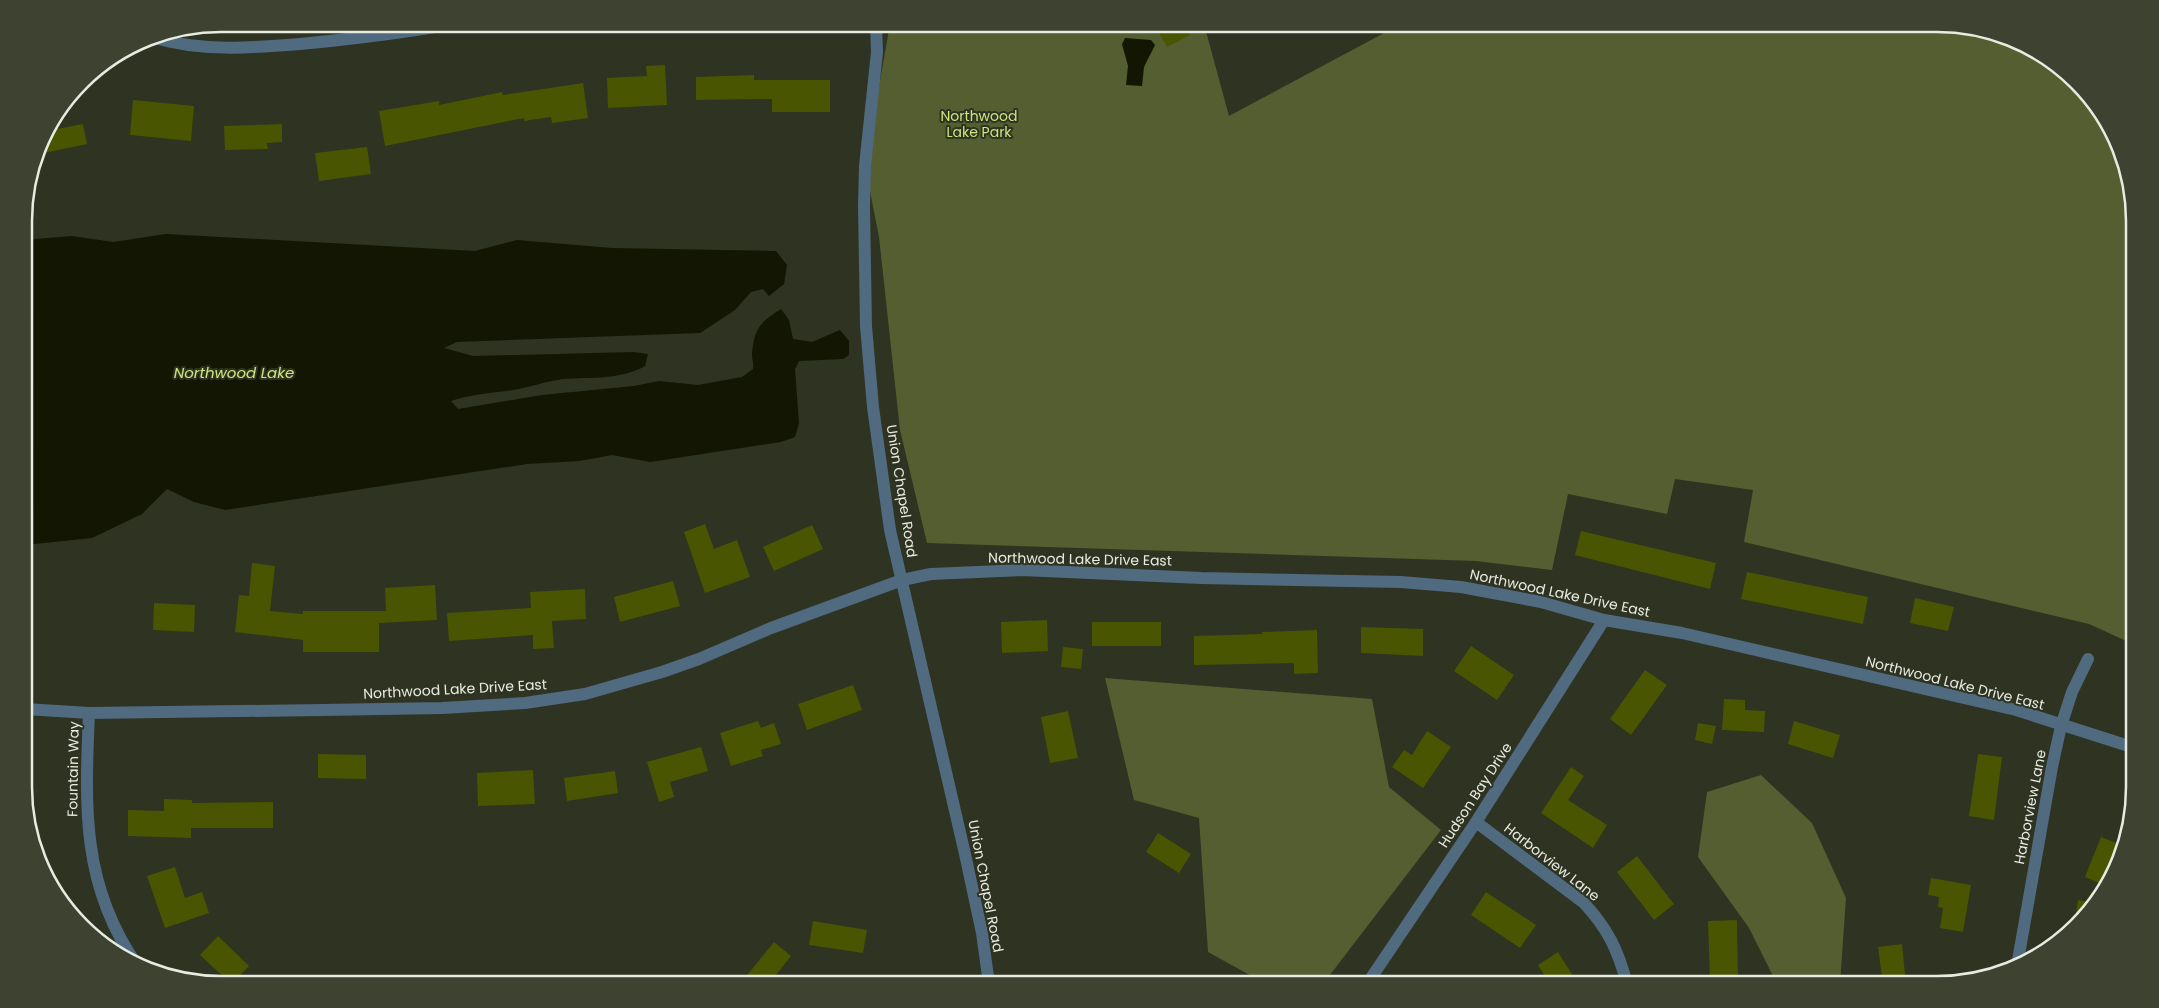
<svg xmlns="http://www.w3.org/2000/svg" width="2159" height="1008" font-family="Poppins,sans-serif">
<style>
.green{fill:#545e30}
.water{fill:#121602}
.building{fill:#495500}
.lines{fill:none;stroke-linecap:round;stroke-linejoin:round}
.minor{stroke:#506a7f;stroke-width:12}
.tertiary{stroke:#506a7f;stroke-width:12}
.labels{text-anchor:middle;stroke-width:4;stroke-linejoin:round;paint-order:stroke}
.park-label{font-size:14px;fill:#cee47d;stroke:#2e3322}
.street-label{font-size:14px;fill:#e8ebe0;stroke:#2e3322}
.water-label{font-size:15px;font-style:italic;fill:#cfe57e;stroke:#2e3322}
.rim{fill:none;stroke:#e8ebe0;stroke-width:2.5}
</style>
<rect width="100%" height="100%" fill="#2e3322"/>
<path class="green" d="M890,24h314l25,92 172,-92h537l76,15 44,26 37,36 25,45 14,50 1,449 -46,-21 -345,-82 9,-52 -78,-11 -8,35 -99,-20 -16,76 -76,-9 -549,-18 -27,-113 -21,-193 -14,-71z
M1105,678l267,21 17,88 52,43 -118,154h-57l-58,-32 -9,-134 -65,-18z
M1761,775l51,48 34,75 -6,86h-63l-28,-56 -51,-71 9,-65z"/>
<path class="water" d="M1125,38l26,2 4,5 -11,22 -2,19 -16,-1 2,-19 -6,-22z
M166,234l309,17 42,-11 95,8 164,3 11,14 -3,19 -15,12 -6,-7 -12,3 -16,18 -35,23 -243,9 -13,6 29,8 161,-4 14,2 -3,12c-25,14 -54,11 -82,13 -16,2 -33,8 -49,11 -21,3 -43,4 -63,11l7,8 84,-14 92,-9 25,-5 39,4 44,-8 11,-8c1,-6 -1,-9 -1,-15 2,-25 8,-32 29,-45l8,11 4,19 19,3 28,-12 9,11v14l-6,4 -44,2 -4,8 4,54 -4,14 -14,5 -131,20 -38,-7 -32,6 -53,3 -302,46 -31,-8 -27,-13 -25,25 -50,24 -67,7 -1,-305 48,-4 41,6z"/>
<path class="building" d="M1167,24h17l6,11 -23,12 -10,-18z
M665,65l2,40 -59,3 -1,-30 40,-2 -1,-10z
M754,75v5h76v32h-58v-13l-76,1v-23z
M583,83l5,35 -36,5 -1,-6 -27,4v-3l-139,28 -6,-35 60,-10v4l63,-13 1,3z
M133,100l61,6 -3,35 -61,-6z
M83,124l4,20 -48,10 7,-23z
M282,124v18l-15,1 1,6 -43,1 -1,-24z
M367,147l4,27 -52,7 -4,-28z
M705,524l9,25 23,-9 13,37 -45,16 -21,-61z
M812,525l11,24 -49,22 -11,-24z
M1581,531l135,32 -6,26 -135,-34z
M252,563l23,3 -5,45 33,3v-3h83l-1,-23 50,-3 2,35 -58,3v29h-76v-12l-68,-8 4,-37 10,1z
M1747,572l121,25 -5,27 -122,-25z
M673,581l7,25 -60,16 -6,-25z
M585,589l1,30 -34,2 2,27 -21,1v-14l-84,6 -2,-28 84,-5 -1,-16z
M1915,598l39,9 -6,24 -38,-8z
M154,603l41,2 -1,27 -41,-2z
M1047,620l1,31 -46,2 -1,-31z
M1092,622h69v24h-69z
M1361,627l62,2v27l-62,-3z
M1317,630l1,43 -24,1v-11l-100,2v-29l68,-2v-2z
M1471,646l43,29 -17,25 -43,-29z
M1063,647l20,2 -2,20 -20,-2z
M1645,670l22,15 -36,50 -21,-16z
M853,685l9,25 -55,20 -9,-26z
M1724,699l21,1v10l20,1 -1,21 -42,-2z
M1068,711l10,47 -28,5 -9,-46z
M758,721l3,7 13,-5 7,21 -20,6 2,6 -32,10 -11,-33z
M1794,721l46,14 -7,23 -45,-14z
M1698,723l18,3 -4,18 -17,-4z
M1427,731l24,16 -28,41 -31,-21 12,-17 8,5z
M701,747l7,24 -38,11 4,15 -15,5 -12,-40z
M318,754l48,1v24l-48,-1z
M1978,754l24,3 -8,63 -25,-4z
M1571,767l13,9 -16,24 39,25 -14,23 -52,-35z
M533,770l2,34 -57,2 -1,-33z
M615,771l3,22 -51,8 -3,-23z
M164,799l28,1v3l81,-1v26h-82v10l-63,-2v-26l36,1z
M1158,833l33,21 -12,19 -33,-21z
M2101,837l23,9 -4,17 -14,23 -21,-9z
M1637,856l37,48 -20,16 -37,-48z
M175,867l10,31 17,-6 7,21 -44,15 -18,-52z
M1931,878l40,7 -8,47 -23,-4 3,-20 -5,-1 1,-10 -11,-2z
M1486,892l50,33 -16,23 -49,-33z
M2078,900l17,3 -9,14 -12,10z
M1737,920l1,60 -28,1 -2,-60z
M813,921l54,9 -4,23 -54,-8z
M218,936l31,30 -18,18 -31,-29z
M774,942l17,14 -22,28h-29z
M1902,944l4,40h-23l-5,-37z
M1558,952l20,32h-28l-12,-19z"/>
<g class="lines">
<path class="minor" d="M25,709l64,4 233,-3 120,-2 83,-5 60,-9 77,-22 37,-13 72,-31 131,-48 29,-6 91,-4 179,8 200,4 60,5 80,15 63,18 78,13 334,77 119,38
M89,713c-4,92 -8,172 48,252
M1476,822l108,81c24,26 34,47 43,81
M2017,966l35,-199 9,-41 11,-34 16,-33
M1367,984l109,-162 128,-202"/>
<path class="tertiary" d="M876,24l1,28 -12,114 -1,40 2,120 7,81 17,123 75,324 17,79 7,51
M152,37c48,15 99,11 148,7 52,-5 102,-11 152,-20"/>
</g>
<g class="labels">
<g class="park-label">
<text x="979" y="121">Northwood<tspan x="979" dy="16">Lake Park</tspan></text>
</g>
<g class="street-label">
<text transform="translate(902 491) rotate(81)" y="5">Union Chapel Road</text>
<text transform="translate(1080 559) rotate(1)" y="5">Northwood Lake Drive East</text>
<text transform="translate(1560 593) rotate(12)" y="5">Northwood Lake Drive East</text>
<text transform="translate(1955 683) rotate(14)" y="5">Northwood Lake Drive East</text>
<text transform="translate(455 689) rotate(-3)" y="5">Northwood Lake Drive East</text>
<text transform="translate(73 769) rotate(-89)" y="5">Fountain Way</text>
<text transform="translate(1475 795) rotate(-57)" y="5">Hudson Bay Drive</text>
<text transform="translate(2030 807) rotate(-79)" y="5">Harborview Lane</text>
<text transform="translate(1552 862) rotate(38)" y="5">Harborview Lane</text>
<text transform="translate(986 886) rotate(79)" y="5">Union Chapel Road</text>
</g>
<g class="water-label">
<text x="234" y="378">Northwood Lake</text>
</g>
</g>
<path d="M0 0H2159V1008H0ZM221 32H1937A189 189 0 0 1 2126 221V787A189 189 0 0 1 1937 976H221A189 189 0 0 1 32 787V221A189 189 0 0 1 221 32Z" fill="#3d4231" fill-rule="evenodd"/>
<path class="rim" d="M221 32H1937A189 189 0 0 1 2126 221V787A189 189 0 0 1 1937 976H221A189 189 0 0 1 32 787V221A189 189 0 0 1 221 32Z"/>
</svg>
